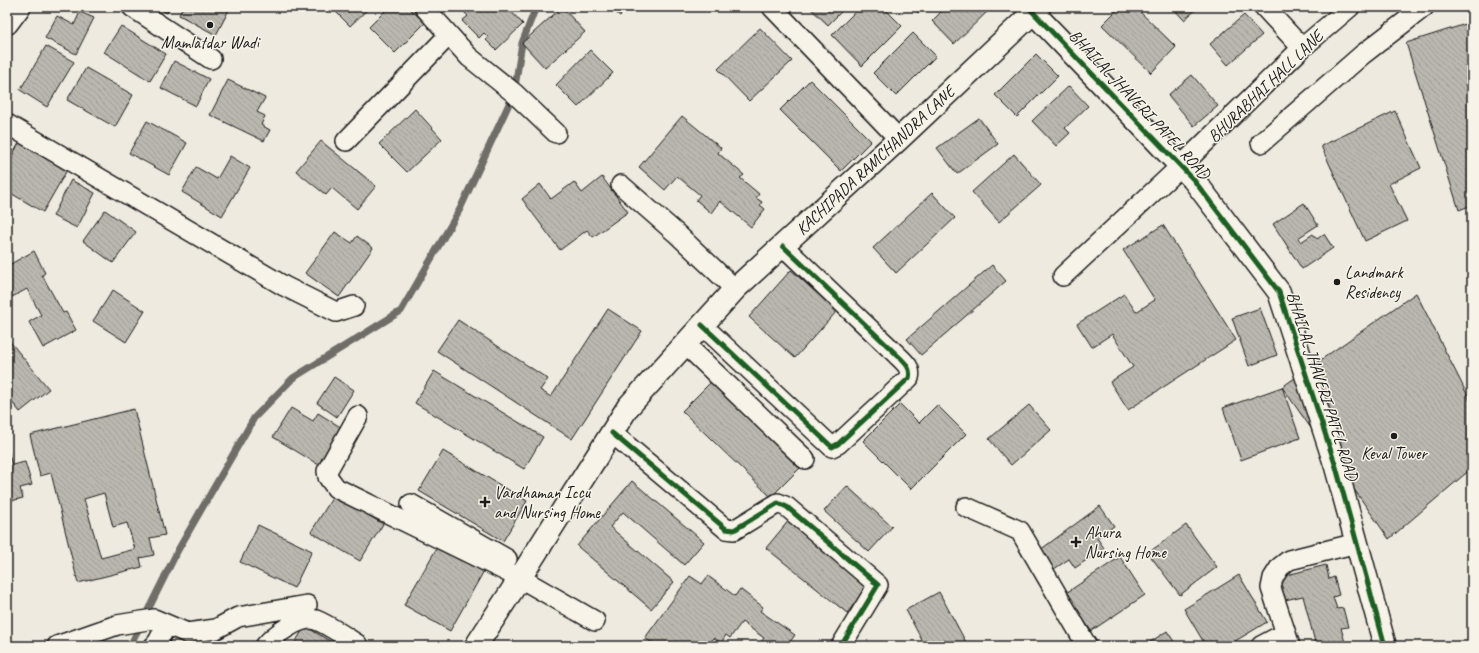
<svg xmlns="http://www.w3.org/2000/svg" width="1479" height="653" font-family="Caveat,sans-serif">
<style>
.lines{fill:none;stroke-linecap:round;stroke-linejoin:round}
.stream{stroke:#6f6d69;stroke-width:7}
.building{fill:url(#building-back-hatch);stroke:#1c1c1c;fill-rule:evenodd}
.minor-casing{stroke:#1c1c1c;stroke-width:22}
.tertiary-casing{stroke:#1c1c1c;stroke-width:25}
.secondary-casing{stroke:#1c1c1c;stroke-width:25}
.minor{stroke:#f7f3e8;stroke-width:19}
.tertiary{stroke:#f7f3e8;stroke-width:22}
.secondary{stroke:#f7f3e8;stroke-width:22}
.cycleway-casing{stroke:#f7f3e8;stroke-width:8}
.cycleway{stroke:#1b5e20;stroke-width:5}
.poi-dot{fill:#1c1c1c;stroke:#f7f3e8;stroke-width:1.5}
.labels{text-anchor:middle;stroke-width:3;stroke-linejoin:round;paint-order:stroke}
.poi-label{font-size:17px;fill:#1c1c1c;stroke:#f7f3e8;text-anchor:start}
.street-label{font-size:17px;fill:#1c1c1c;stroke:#f7f3e8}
</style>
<defs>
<pattern id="building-back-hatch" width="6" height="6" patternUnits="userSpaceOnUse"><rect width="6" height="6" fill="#bab7af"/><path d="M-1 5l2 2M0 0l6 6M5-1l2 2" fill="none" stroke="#9f9d96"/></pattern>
</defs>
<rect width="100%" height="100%" fill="#eeeae0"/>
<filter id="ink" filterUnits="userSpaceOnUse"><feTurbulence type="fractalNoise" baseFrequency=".025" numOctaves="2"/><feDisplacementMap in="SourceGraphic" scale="8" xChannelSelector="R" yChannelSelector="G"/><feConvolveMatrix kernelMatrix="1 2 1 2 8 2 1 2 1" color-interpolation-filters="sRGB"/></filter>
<g filter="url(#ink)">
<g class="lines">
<path class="stream" d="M130,646l48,-96 76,-132 39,-40 108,-67 59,-102 54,-116 8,-50 14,-36"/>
</g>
<path class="building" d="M157,7h14l-4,6z
M183,7h45l2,1 -14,27 -37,-20z
M331,7h39l-20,19z
M389,7h19l17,16 -30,30 -26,-26z
M459,7h48l16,17 -27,26 -10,-10 2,-3 -4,-4 -5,5 -17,-17 6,-5z
M562,7l23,25 -40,36 -23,-25z
M609,7h18l-7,9z
M809,7h37l-18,18z
M860,7h23l19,19 -40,40 -30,-31z
M913,7h12l-7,6z
M946,7h46l-38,37 -22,-23z
M1120,7h15l41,40 -25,26 -49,-48z
M1172,7h27l-15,13z
M80,12l14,6 -18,36 -31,-16 12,-22 17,9z
M1244,15l18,20 -34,30 -18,-21z
M1472,22v59l-6,2 6,19v103l-13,5 -53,-167z
M121,26l45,28 -16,27 -46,-29z
M760,28l32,33 -43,40 -31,-32z
M913,33l23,23 -40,40 -23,-23z
M46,46l28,16 -27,45 -27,-17z
M590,50l23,23 -35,34 -22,-22z
M1036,54l22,22 -41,41 -22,-22z
M174,61l35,18 -13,27 -35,-18z
M86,68l47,27 -18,32 -48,-27z
M1192,75l26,31 -24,20 -26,-31z
M228,80l37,18 -8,14 8,4 -4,9 9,5 -6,11 -54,-26z
M810,80l61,61 -30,30 -61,-61z
M1069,86l19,20 -23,22 5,5 -14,13 -24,-25z
M415,109l27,30 -35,33 -28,-28z
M1395,111l26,57 -32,16 18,37 -42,20 -44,-95z
M682,116l39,32 -3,5 26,22 -4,3 19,16 -3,4 6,4 -2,3 5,4 -14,18 -31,-26 -9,12 -15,-13 4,-5 -23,-19 -12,14 -26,-23z
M979,118l19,26 -41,30 -20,-26z
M147,121l40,22 -18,32 -40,-22z
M321,141l55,45 -19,23 -25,-21 -6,7 -30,-24z
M19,143l48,27 -24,42 -36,-21v-26z
M1014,154l27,31 -42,37 -27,-30z
M230,156l20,12 -28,48 -40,-24 14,-25 21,12z
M602,177l26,35 -35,25 -6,-7 -27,20 -38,-51 18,-15 11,15 23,-17 8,11z
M71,180l24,13 -18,35 -24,-12z
M932,193l23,25 -59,55 -23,-25z
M1304,203l14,22 -20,13 3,4 12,-8 4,5 7,-5 9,14 -31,21 -29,-45z
M105,210l31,22 -23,31 -30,-22z
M1163,225l73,115 -108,70 -18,-28 23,-15 -21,-33 -20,13 -15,-23 47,-30 12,18 19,-12 -32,-50z
M335,232l17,11 5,-7 16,12 -34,49 -34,-24z
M34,251l11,22 -3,2 21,38 3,-1 10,18 -33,18 -14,-26 12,-7 -14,-26 -15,8 -5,-10v-21z
M992,265l14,16 -85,74 -14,-16z
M791,270l46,41 -42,47 -46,-41z
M113,290l32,21 -19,31 -33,-21z
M1416,293l56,111v64l-83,71 -107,-152z
M1260,308l17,47 -28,11 -17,-48z
M608,309l34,22 -70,108 -135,-88 21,-31 90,59 -8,11 11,7z
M7,338l42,51 -29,23 -13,-16z
M434,371l109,66 -19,32 -109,-66z
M334,377l20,13 -17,27 -20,-14z
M713,380l89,86 -31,31 -89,-86z
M1282,387l18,51 -59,22 -18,-52z
M900,404l19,19 18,-18 29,29 -55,55 -48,-48z
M1029,405l22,25 -40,35 -22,-26z
M291,408l22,13 5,-8 24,15 -23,37 -46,-28z
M134,409l31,126 -15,3 4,17 -14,3 2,9 -64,16 -27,-110 -11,3 -10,-41zM104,493l9,34 14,-4 8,26 -34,9 -17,-59z
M8,450l4,15 13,-3 7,23 -12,3 3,10 -16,4z
M443,451l84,50 -24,40 -84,-50z
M632,481l72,61 -20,23 -61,-53 -13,15 64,55 -23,27 -74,-63z
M847,486l45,41 -23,25 -45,-41z
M334,495l49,29 -23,37 -49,-29z
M1100,506l14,20 -17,12 7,10 -29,20 -6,-9 -15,10 -14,-19z
M790,519l80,65 -23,29 -81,-65z
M258,525l54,26 -18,37 -54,-26z
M1186,525l31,42 -37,28 -32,-42z
M439,544l46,25 -35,62 -46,-26z
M1120,557l25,38 -54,36 -25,-38z
M1326,565l3,14 5,-2 5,18 -6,2 4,12 6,-1 5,19 -7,1 5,18h-30l-13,-50 -18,4 -6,-23z
M1239,575l28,47 -40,24h-21l-22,-37z
M690,576l12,8 6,-8 27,20 5,-7 23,18 -3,4 35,24 -8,11h-29l6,-8 -22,-16 -12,16 -4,-3 -5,8 -7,-5 -3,3 7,5h-61l-12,-8z
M939,592l29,54h-43l-19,-36z
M305,626l33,20h-45z
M1167,631l10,15h-33z"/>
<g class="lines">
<defs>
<path id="minor" d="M132,7l79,52
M424,7l45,50 45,36 42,40
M772,7l127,132
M1264,7l38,41
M7,124l277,162 52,26 18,-6
M346,141l103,-106
M1261,143l101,-88 62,-48
M621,185l56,49 58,55
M1063,276l118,-110 121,-118 48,-41
M702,325l130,122 6,-3 71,-66c3,-11 -6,-17 -13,-24l-113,-108
M685,344l120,115
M358,416l-31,55 1,6 8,11 184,90 75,43
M612,433l114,96 8,1 44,-27 9,4 91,78 -37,61
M411,504l96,55
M966,507l54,24 67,115
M57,646l60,-21 37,-6 33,14 29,-4 22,-12 69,-12
M154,646c6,-5 8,-14 12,-21
M265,646c9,-11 36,-31 51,-26 11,4 30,17 41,24
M1261,646l15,-8
M1290,646l-19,-58 2,-10 7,-11 9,-7 68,-17"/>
<path id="tertiary" d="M1028,7l165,172 86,113 57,175 49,179
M7,23l12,-16"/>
<path id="secondary" d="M476,646l44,-68 108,-171 107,-118 164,-150 140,-132"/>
</defs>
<use href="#minor" class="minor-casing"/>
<use href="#tertiary" class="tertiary-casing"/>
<use href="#secondary" class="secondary-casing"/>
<use href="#minor" class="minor"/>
<use href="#tertiary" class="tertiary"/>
<use href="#secondary" class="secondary"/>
<defs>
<path id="cycleway" d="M1028,7l165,172 86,113 57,175 49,179
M702,325l130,122 6,-3 71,-66c3,-11 -6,-17 -13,-24l-113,-108
M612,433l114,96 8,1 44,-27 9,4 91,78 -37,61"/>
</defs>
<use href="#cycleway" class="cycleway-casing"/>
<use href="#cycleway" class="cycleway"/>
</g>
</g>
<g class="poi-dot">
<circle cx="210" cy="25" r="4"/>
<circle cx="1337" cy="282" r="4"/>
<circle cx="1394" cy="436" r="4"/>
<path d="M483 496h4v4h4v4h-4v4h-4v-4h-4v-4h4z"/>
<path d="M1074 536h4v4h4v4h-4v4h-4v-4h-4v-4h4z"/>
</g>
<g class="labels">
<g class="poi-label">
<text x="210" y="48" text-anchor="middle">Mamlatdar Wadi</text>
<text x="1345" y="278">Landmark<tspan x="1345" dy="20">Residency</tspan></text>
<text x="1394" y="459" text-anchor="middle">Keval Tower</text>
<text x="494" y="498">Vardhaman Iccu<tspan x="494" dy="20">and Nursing Home</tspan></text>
<text x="1085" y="538">Ahura<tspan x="1085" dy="20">Nursing Home</tspan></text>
</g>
<g class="street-label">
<text transform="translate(1265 86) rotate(-44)" y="6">BHURABHAI HALL LANE</text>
<text transform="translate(1140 104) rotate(47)" y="6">BHAILAL JHAVERI PATEL ROAD</text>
<text transform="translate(875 160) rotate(-43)" y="6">KACHIPADA RAMCHANDRA LANE</text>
<text transform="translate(1323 386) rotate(72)" y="6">BHAILAL JHAVERI PATEL ROAD</text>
</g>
</g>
<rect width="1479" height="653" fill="none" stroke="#f7f3e8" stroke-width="24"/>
<rect x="12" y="12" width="1455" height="629" fill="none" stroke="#1c1c1c" stroke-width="1.5" filter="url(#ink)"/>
</svg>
